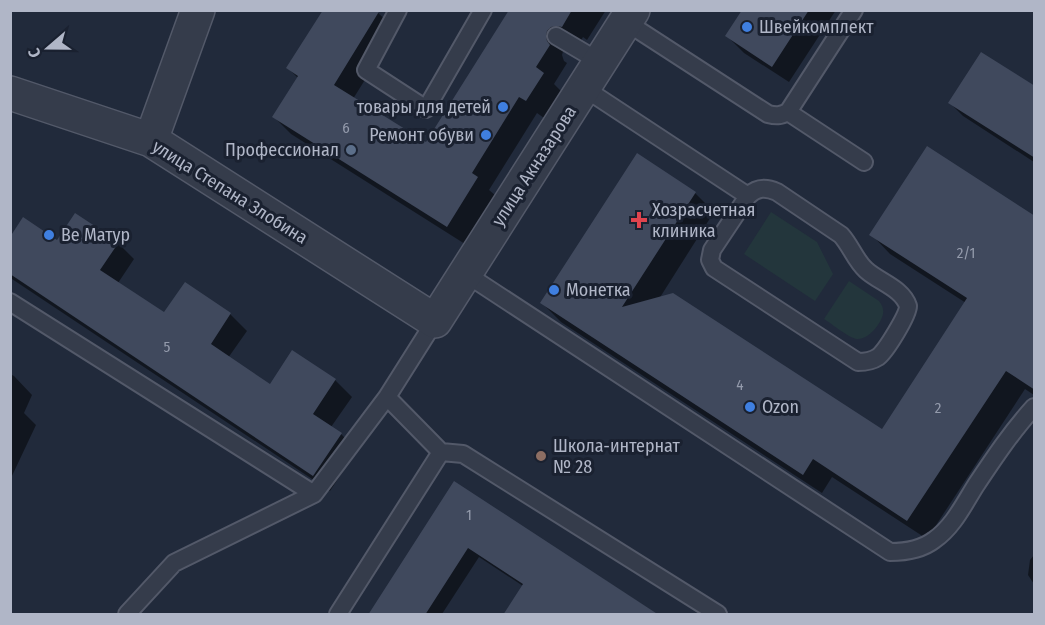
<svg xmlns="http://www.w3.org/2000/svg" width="1045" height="625" font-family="'Fira Sans Condensed',sans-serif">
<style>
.green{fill:#23363c}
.shadow{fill:#0007}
.building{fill:#40495d}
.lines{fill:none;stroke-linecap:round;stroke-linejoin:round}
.service-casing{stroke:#535969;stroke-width:20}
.tertiary-casing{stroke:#535969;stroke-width:36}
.service{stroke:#353c4b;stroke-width:16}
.tertiary{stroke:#353c4b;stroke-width:33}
.shop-dot{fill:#3f7fe0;stroke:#1a2130;stroke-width:2}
.service-dot{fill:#5c6f8a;stroke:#1a2130;stroke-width:2}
.health-dot{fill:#e0444e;stroke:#1a2130;stroke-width:2}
.education-dot{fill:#8d6e63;stroke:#1a2130;stroke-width:2}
.labels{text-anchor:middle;stroke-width:6;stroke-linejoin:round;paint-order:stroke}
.number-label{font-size:15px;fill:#949bac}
.poi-label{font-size:18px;fill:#b0b6c7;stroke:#1a2130;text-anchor:start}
.street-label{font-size:18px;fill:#b0b6c7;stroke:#1a2130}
</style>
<rect width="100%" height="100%" fill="#212a3b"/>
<path class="green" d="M771,212l46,30 16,32 -18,27 -71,-47z
M849,281l30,20c3,4 5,8 4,13 -2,10 -15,26 -26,25 -8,-1 -25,-15 -33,-20z"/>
<path class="shadow" d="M375,10l21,20 -43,69 73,45 85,-134h95l-19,30 -4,-3 -4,7 -15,4 -2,7 2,6 3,2 -13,21 7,7 -17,27 -7,-5 -48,77 6,5 -30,49 -174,-110 -17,-17 24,-39 -10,-10z
M744,10h92l-47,72 -45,-29 -17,-17z
M1034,88v74l-71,-46 -13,-13z
M638,155l57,38 19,19 -55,87 223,133 84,-129 -76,-49 -19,-20 163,-16v177l-9,-6 -98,150 -95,-62 -10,16 -261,-171 -19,-19z
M10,239l108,4 16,16 -16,24 47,31h65l17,17 -19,27 42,28 23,-34 42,28 17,17 -21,30 10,7 16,16 -27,41 -318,-212 -2,-1z
M10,374l4,2 18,19 -8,18 12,12 -25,53z
M455,483l202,131 -134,-28 -44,-29 -37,57h-72z
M1034,555v29l-6,-9 2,-15z"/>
<path class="building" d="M323,10h57l-46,75 92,57 83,-132h63l-10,17 -5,-1 -6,1 -4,4 -1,5 1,5 3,4 -14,22 8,6 -18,28 -7,-4 -47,76 6,4 -31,50 -175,-110 26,-41 -12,-8z
M742,10h67l-37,57 -47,-31z
M981,52l54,34v72l-87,-55z
M927,146l108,70v174l-29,-19 -99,150 -94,-62 -10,16 -263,-172 97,-150 59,39 -74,115 51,-14 209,136 85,-131 -98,-63z
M75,213l44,29 -19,28 64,42 21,-30 46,31 -20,31 59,40 22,-34 44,29 -23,35 29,19 -29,43 -303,-202v-37l13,-20 34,23z
M454,481l205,134h-156l20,-31 -55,-36 -43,67h-57z"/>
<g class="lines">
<defs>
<path id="service" d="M398,10l-32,60 60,39 57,-99
M626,22l142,92c8,2 12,2 20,-2l66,-102
M556,36l44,26
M584,88l164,108c9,-9 18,-9 29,-4l64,43c10,11 14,25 25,35 13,12 36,18 42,36 0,9 -22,45 -30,51 -6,4 -12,5 -20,5l-144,-94 -4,-8 2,-10 36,-54
M788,112l76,50
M466,274l424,278c15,0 31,-2 44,-12 19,-13 30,-36 42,-55 18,-27 36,-54 58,-78
M10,302l304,192
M441,452l22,2 255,160
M127,614l47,-51 140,-69 73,-97 48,-76
M338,614l103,-162 -54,-55"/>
<path id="tertiary" d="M10,93l141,47 284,181 198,-311
M151,140l47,-130"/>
</defs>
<use href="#service" class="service-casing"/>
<use href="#tertiary" class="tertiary-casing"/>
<use href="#service" class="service"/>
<use href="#tertiary" class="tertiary"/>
</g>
<g class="shop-dot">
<circle cx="747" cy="27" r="6"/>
<circle cx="503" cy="107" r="6"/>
<circle cx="486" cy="135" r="6"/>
<circle cx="49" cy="235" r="6"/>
<circle cx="554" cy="290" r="6"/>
<circle cx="750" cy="407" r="6"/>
</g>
<circle class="service-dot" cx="351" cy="150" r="6"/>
<path class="health-dot" d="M636 211h6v6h6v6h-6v6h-6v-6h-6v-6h6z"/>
<circle class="education-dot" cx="541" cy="456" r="6"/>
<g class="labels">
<g class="number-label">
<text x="346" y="133">6</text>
<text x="966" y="258">2/1</text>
<text x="167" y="352">5</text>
<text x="740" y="390">4</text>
<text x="938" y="413">2</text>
<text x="469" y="520">1</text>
</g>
<g class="poi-label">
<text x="759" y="33">Швейкомплект</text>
<text x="491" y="113" text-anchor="end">товары для детей</text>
<text x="474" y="141" text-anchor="end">Ремонт обуви</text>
<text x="339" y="156" text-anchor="end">Профессионал</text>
<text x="652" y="216">Хозрасчетная<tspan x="652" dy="21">клиника</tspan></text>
<text x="61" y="241">Be Матур</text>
<text x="566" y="296">Монетка</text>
<text x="762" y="413">Ozon</text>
<text x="553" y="452">Школа-интернат<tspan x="553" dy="21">№ 28</tspan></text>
</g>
<g class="street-label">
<text transform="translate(534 166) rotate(-57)" y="6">улица Акназарова</text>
<text transform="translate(230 192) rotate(32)" y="6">улица Степана Злобина</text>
</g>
</g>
<rect width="1045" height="625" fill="none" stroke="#b0b6c7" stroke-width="24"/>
<g transform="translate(48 48) rotate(250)" stroke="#1a2130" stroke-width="4.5" paint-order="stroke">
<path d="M0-4.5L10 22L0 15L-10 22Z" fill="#b0b6c7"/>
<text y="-9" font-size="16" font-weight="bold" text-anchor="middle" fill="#b0b6c7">С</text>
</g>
</svg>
